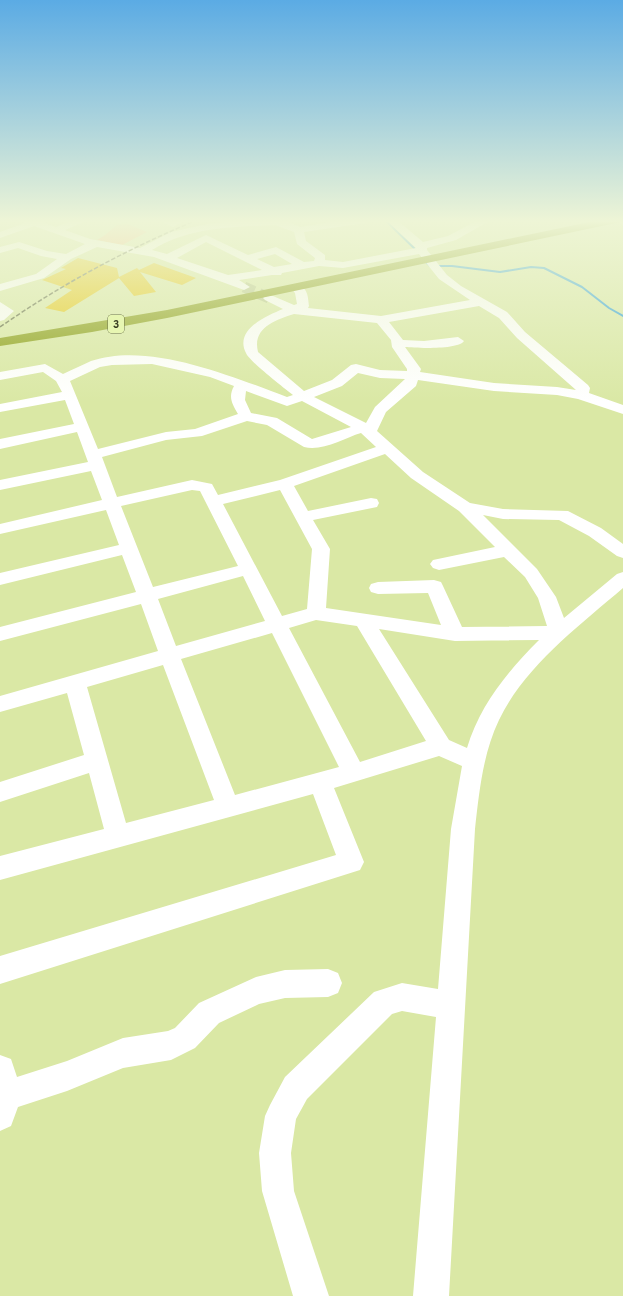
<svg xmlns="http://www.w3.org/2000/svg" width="623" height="1296" font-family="Overpass,sans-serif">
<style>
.green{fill:#fcb680}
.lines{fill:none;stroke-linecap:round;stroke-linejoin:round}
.stream{stroke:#299edd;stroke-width:2}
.building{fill:#e6c817}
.minor-tunnel{stroke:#b9c68b;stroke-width:11;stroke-dasharray:11 5.5;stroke-linecap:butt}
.minor{fill:#fff;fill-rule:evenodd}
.highway{fill:#8c9f18;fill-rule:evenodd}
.rail{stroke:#626a44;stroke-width:1.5;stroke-dasharray:4.5 2;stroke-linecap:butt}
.labels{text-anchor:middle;stroke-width:4;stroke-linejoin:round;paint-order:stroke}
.shield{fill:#e7f6b2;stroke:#6c744c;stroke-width:1}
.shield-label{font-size:11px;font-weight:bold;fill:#373c21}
</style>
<rect width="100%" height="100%" fill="#dae8a5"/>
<path class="green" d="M128,224l19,8 -25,13 -25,-5 8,-5 12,-10z"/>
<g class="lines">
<path class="stream" d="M385,220l33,32
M423,259l7,7h22l48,6 31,-5 13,1 38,19 27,21 14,8"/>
</g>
<path class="building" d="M78,258l39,10 2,9 18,-9 2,2 15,-7 42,15 -14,7 -42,-13 16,20 -22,4 -15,-18 -55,34 -19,-4 27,-18 -30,-10 24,-11 -5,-1z"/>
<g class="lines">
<path class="minor-tunnel" d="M244,287l25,11"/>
<path class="minor" d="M22,220h25l-3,3 12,4 17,-7h15l-23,10 25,9 50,9 31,-16 36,-8 42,-4h35l16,7 43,-7h27l-5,3 -61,9 2,9 19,14v5l18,2 73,-14 -30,-28h11l26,22 25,-6 30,-16h13l-35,20 -29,8v2l20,25 14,11 46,26 18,20 63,53 2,3 -1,5 34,12v9l-45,-15 -21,-4 -63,-4 -76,-11 -2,6 -30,26 -9,19 46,41 47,31 33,6 65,2 33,17 22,16v14l-6,-2 -28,-20 -30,-16 -56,-1 -20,-4 54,54 19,28 8,21 53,-44 6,-2v16c-44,38 -98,78 -124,132 -16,33 -20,73 -24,109l-26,467h-36l23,-279 -34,-6 -10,3 -85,85 -11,20 -5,34 3,38 35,105h-36l-31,-105 -3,-38 6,-37 5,-11 15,-28 89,-85 28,-9 36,6 13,-160 11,-63 -23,-10 -105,32 30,74 -4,8 -360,114v-28l336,-101 -23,-61 -313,86v-24l104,-27 -15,-56 -89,29v-20l84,-27 -17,-62 -67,19v-16l158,-45 -17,-47 -141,37v-14l136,-35 -14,-37 -122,30v-12l119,-28 -13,-35 -106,24v-10l102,-24 -11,-29 -91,19v-10l88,-18 -11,-30 -77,17v-10l74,-15 -9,-24 -65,12v-8l62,-12 -6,-11 -13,-9 -43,8v-8l45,-8 18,10c9,-4 19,-9 28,-13 58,-20 142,16 196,36l6,-2c-9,-7 -44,-34 -47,-42 -12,-23 20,-37 37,-44l-18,-9 -2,-2 2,-2h8l21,9 3,-1 -2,-11 -4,-5 6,-3c11,2 11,12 12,21l-1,2 73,8 89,-16 -31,-21 -20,-25 -76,14 -24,-2 -37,7 -1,2h-9l-33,5 11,7 -6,3 -90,-33 -57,-10 -26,12 -27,19 -44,13v-7l36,-10 21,-15 -16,-3 -23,-8 -18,5v-6l19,-5 28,9 19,3 19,-10 -51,-18 -34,12v-6l25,-9zM275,225l19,7 3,12 18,14 -1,3 -10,1 -28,-15 -28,8 -42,-20 -39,19 -15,-4c38,-23 80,-23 123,-25zM206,242l56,28 -34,5 -51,-17zM275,254l17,10 -18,3 -17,-8zM479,306l20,12 18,20 59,52 -19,-3 -63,-4 -74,-11 1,-3 -16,-22c11,1 53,3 59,-6l-6,-4 -34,4 -21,-1 -14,-18zM294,314l83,9 14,17 1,7 15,22v2l-27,-1 -24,-6 -5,1 -19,15 -28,11 -46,-39c-6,-24 17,-32 36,-38zM152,364l58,13 24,9c-6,11 -2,18 4,28l-43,15 -29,3 -68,17 -28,-68 30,-14 12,-2zM358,373l22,5 25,1 -30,28 -9,16 -52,-26 28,-11zM246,391l41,15 15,-5 49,26 -39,12 -35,-21 -26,-5 -6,-13zM247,421l20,4 37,22c18,5 40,-9 57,-14l15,14 -96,33 -62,15 -6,-11 -20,-4 -75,17 -15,-40 64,-17 36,-4zM385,454l26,24 48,33 36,36 -62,13 -3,4 3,4 6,2 65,-13 21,20 13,21 9,28 -85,1 -19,-41 -2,-4 -7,-2 -56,2 -7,2 -2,4 2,4 7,2 50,-1 13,32 -115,-17 4,-59 -17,-29 64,-13 2,-4 -2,-4 -6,-1 -63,13 -14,-25zM192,490l8,1 38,75 -85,21 -32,-81zM280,490l32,59 -5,60 -25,7 -59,-112zM243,576l22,45 -89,25 -18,-47zM316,620l41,6 69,115 -66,21 -71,-134zM379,629l76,12 84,-1c-32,32 -59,65 -72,108l-18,-8zM272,633l67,134 -104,28 -54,-136zM163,665l51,135 -88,23 -39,-136z
M112,220h13l-5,3z
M158,220h28l-13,7z
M616,220h7v5z
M0,302l14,9 -10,9 -4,1z
M328,969l10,4 4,10 -4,10 -10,4 -43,1 -26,6 -40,19 -24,25 -24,12 -48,8 -56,23 -49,16 -7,19 -11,5v-76l11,4 6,18 50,-16 56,-23 45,-7 7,-3 24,-25 57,-26 29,-7z"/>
<path class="highway" d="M599,220h22l-5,3 -449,95 -75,14 -92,14v-8l167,-28z"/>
<path class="rail" d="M0,327c62,-43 127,-78 197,-107"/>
</g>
<linearGradient id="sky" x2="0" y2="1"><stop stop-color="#5babe4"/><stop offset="0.55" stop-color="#eef5d6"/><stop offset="1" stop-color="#eef5d6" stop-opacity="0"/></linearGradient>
<rect width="623" height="402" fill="url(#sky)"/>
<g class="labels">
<rect class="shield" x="108" y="315" width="16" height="18" rx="3"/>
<g class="shield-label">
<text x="116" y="328">3</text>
</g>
</g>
</svg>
